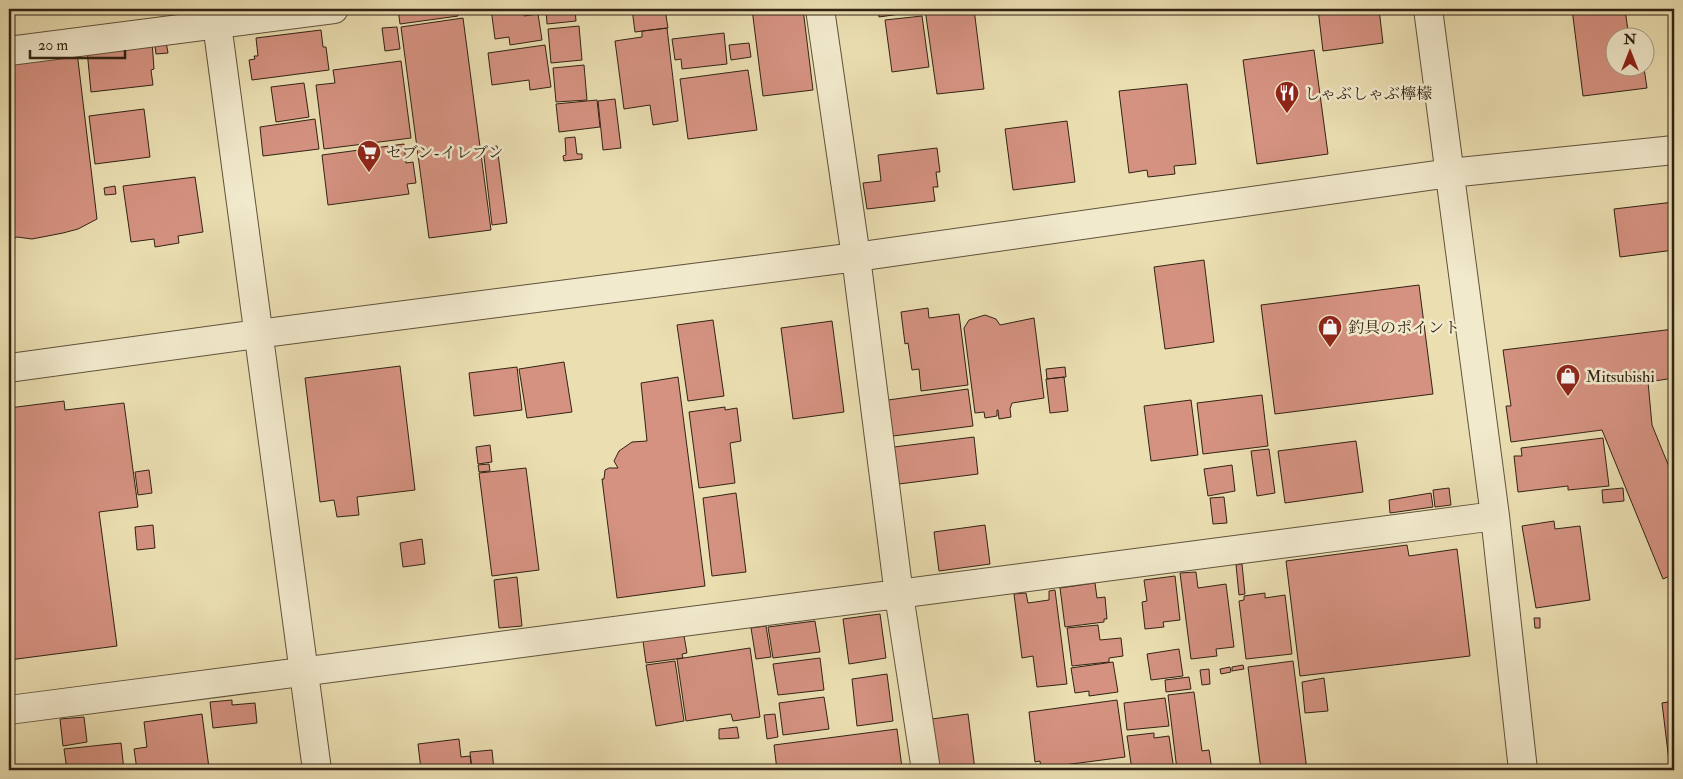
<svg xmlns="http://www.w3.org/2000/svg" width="1683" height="779" font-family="'IM FELL Double Pica','Noto Serif JP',serif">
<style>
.building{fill:#d59281;stroke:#312314}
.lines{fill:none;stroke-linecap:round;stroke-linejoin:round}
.minor-casing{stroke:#60523c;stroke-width:30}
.minor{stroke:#f2eacd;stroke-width:28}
.labels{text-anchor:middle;stroke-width:5;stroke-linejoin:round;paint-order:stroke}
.poi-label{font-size:16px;fill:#312314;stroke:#f2eacd;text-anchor:start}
</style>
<rect width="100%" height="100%" fill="#ebdfb2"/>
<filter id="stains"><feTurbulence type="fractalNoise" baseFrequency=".004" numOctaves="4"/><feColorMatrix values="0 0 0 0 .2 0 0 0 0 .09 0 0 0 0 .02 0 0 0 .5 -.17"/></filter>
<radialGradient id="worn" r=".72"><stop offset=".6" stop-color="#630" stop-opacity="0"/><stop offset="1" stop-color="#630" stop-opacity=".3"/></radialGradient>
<path class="building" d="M398,9h59l1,7 -58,8z
M491,9h32l1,7 14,-2 4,26 -32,5 -1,-8 -14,2z
M546,9h29l1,12 -29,3z
M632,9h33l3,19 -33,4z
M752,9h51l10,81 -50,6z
M878,9h43v2l-42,6z
M925,9h49l10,80 -47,5z
M1318,9h61l4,34 -60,8z
M1572,9h53l4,29h-13v30h28l3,20 -64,8z
M922,16l7,51 -37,5 -7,-52z
M463,18l28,212 -62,8 -28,-211z
M579,26l3,34 -31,3 -3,-34z
M397,27l3,22 -15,2 -3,-23z
M667,28l11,93 -25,4 -3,-20 -26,4 -9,-68 27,-4v-6z
M321,30l2,17h3l3,23 -77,10 -3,-20 6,-1 -1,-3h4l-2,-18z
M724,33l3,31 -45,5 -1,-10 -6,1 -3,-21z
M165,36l3,17 -12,1 -2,-16z
M152,41l2,28 -3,1 2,15 -62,7 -4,-42z
M749,43l2,14 -20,3 -2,-15z
M545,45l6,42 -21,3 -1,-10 -37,5 -4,-32z
M1314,50l14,104 -71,10 -14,-104z
M77,52l20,167 -19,10 -15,4 -31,6 -15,-2 -8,3v-178z
M401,61l10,77 -87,11 -8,-64 19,-2 -2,-13z
M584,65l3,35 -31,2 -3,-34z
M748,70l9,60 -69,9 -8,-60z
M304,83l5,34 -33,5 -5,-35z
M1187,84l9,80 -22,2 1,8 -27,3 -1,-7 -18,3 -10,-82z
M615,99l6,49 -18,2 -5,-49z
M597,100l3,27 -41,5 -3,-28z
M144,109l6,48 -55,7 -6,-48z
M315,119l4,30 -56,7 -3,-29z
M1067,121l8,61 -62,8 -8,-61z
M575,137l2,17h5v5l-18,2 -1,-5 3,-1 -1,-17z
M404,144l2,19 7,-1 3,21 -9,1 2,10 -81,11 -6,-50z
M497,146l10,77 -15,2 -9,-77z
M937,148l3,24h-4l2,15h-5l2,14 -68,8 -4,-26 18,-2 -3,-26z
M195,177l8,55 -25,4 1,7 -24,4 -1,-8 -23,3 -8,-56z
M115,186l1,8 -11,1 -1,-7z
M1674,202v48l-54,7 -6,-48z
M1204,260l10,82 -49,7 -11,-82z
M1419,285l14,109 -158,20 -14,-109z
M928,308l1,10 30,-4 9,71 -47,6 -2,-22 -7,1 -4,-27 -3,1 -4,-32z
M985,315l11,4 4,6 34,-7 10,80 -32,5 -2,6 1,8 -12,2 -1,-9h-1v6l-12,2 -1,-6 -9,1 -11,-85 5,-8z
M713,320l11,76 -36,5 -11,-76z
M832,321l12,91 -51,7 -12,-91z
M1674,329v49l-26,4 4,43 22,54v95l-11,5 -61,-149 -91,12 -5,-36h5l-8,-56z
M564,362l8,50 -45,6 -8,-49z
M400,366l15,124 -58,7 2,18 -22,2 -3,-17 -14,2 -15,-124z
M517,367l5,43 -48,6 -5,-43z
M1065,367l1,10 -19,2 -1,-10z
M678,377l27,209 -88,12 -15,-119h2l1,-9 4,-2h9l-4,-7 5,-10 13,-9 15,-1 -6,-58z
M1064,377l4,34 -18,2 -4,-34z
M968,389l5,37 -80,10 -5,-36z
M1262,395l6,51 -65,8 -6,-51z
M1191,400l7,55 -47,6 -7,-55z
M64,401l1,9 59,-7 14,104 -39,5 18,134 -108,14v-252z
M725,407v3l12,-2 4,33 -11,2 5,40 -36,5 -10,-76z
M974,437l4,37 -79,10 -5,-37z
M1603,438l6,48 -41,4v-4l-50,6 -4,-36h8l-1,-8z
M1356,441l7,51 -78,11 -7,-52z
M490,445l2,17 -14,2 -2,-17z
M1269,449l6,44 -18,3 -6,-45z
M489,464l1,7 -11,1 -1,-7z
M1232,465l3,26 -27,5 -4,-27z
M526,468l13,102 -47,6 -13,-103z
M149,470l3,23 -14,2 -3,-23z
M1449,488l2,17 -16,2 -2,-17z
M1623,488l1,13 -21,2 -1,-13z
M736,493l10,79 -34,4 -9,-78z
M1431,493l2,14 -43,6 -1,-13z
M1224,497l3,26 -14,1 -3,-26z
M1554,521l1,8 25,-3 10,74 -54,8 -14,-82z
M153,525l2,23 -18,2 -2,-23z
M985,525l5,39 -51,7 -5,-39z
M422,539l3,25 -22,3 -3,-24z
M1407,545l2,11 48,-7 13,107 -170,20 -14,-115z
M1242,564l3,30 -6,1 -3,-30z
M1196,572l2,16 28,-4 8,63 -18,2 1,7 -26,3 -11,-86z
M1175,576l5,44 -17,2 1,5 -19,2 -3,-27 5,-1 -3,-21z
M517,577l5,49 -23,2 -5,-48z
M1095,583l2,15 8,-1 2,22h-3v3l-39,5 -5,-39z
M1055,590l12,94 -30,3 -4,-31 -11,2 -8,-64 12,-1 2,10 21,-3v-9z
M1265,593v5l20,-3 7,59 -46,5 -7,-58 5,-1v-4z
M880,614l6,44 -37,6 -6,-45z
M1534,618h6v10h-5z
M815,621l5,31 -47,6 -5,-31z
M1098,625l2,15 21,-2 2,18 -14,2v4l-37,4 -5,-38z
M766,626l5,31 -15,2 -5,-31z
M684,636l3,17 -5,1 1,4 -37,5 -3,-22z
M750,648l10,69 -27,4 -2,-7 -45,7 -9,-62z
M1179,649l4,27 -32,4 -4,-26z
M820,658l4,32 -46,5 -5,-31z
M675,661l9,60 -28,5 -10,-61z
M1293,661l14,109h-46l-13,-103z
M1113,662l5,30 -29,4v-5l-14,2 -4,-25z
M1243,665l1,4 -12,2v-4z
M1230,667l1,5 -10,2 -1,-5z
M1209,669l1,15 -8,1 -2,-15z
M887,674l6,47 -36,5 -5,-47z
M1189,677l2,12 -25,3 -1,-12z
M1324,678l4,33 -23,2 -3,-31z
M1194,692l8,59 7,-1 3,20h-35l-9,-75z
M824,697l5,32 -46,6 -4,-32z
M1165,698l4,28 -42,4 -3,-27z
M232,700v5l23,-2 2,20 -44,5 -3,-26z
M1117,700l8,57 -84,11 -1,-7 -5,1 -6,-50z
M1674,701v59l-5,1 -7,-58z
M202,714l7,54 -16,2h-56l-3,-21 13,-2 -3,-25z
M775,714l3,23 -11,2 -3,-24z
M968,714l7,56h-37l-6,-51z
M84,717l3,25 -24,4 -3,-27z
M737,727l2,11 -20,1v-10z
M897,729l5,39 -15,2h-110l-3,-25z
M1154,733v5l15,-2 5,34h-42l-5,-34z
M459,739l2,18 9,-1 2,14h-51l-3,-26z
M121,743l3,27h-57l-3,-21z
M492,750l2,20h-22l-2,-18z
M1123,767l1,3h-23v-1z"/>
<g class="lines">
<defs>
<path id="minor" d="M215,9l102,761
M820,9l36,248 43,338 27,175
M1428,9l67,507 28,254
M9,51l325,-42
M9,368l248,-34 599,-77 594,-84 224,-23
M9,710l1486,-194"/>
</defs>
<use href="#minor" class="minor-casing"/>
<use href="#minor" class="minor"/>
</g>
<defs>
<symbol id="restaurant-pin" viewBox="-11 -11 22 30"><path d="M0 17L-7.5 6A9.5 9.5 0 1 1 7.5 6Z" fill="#8f2418" stroke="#f2eacd"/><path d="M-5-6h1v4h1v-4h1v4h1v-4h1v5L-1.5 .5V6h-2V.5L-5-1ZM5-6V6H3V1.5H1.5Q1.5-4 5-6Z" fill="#fff"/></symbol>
<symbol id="supermarket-pin" viewBox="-11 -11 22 30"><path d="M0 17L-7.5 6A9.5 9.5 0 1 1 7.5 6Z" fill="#8f2418" stroke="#f2eacd"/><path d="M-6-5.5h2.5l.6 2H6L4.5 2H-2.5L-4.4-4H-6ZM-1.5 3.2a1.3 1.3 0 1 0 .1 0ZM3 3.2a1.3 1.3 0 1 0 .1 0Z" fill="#fff"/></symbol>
<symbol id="shop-pin" viewBox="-11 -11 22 30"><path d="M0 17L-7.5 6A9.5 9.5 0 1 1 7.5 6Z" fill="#8f2418" stroke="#f2eacd"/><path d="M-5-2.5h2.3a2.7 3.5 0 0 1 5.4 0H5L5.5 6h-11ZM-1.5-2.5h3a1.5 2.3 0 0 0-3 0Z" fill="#fff"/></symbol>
</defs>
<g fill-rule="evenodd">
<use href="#restaurant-pin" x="1273" y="79" width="28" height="38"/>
<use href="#supermarket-pin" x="355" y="138" width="28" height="38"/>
<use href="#shop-pin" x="1316" y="313" width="28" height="38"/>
<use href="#shop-pin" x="1554" y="362" width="28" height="38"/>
</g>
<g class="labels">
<g class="poi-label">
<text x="1304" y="99">しゃぶしゃぶ檸檬</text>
<text x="386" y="158">セブン-イレブン</text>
<text x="1348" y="333">釣具のポイント</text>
<text x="1586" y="382">Mitsubishi</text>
</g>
</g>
<rect width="1683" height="779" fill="none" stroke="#ebdfb2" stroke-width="30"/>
<rect x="10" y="10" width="1663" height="759" fill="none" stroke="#312314" stroke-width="2.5"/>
<rect x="15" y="15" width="1653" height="749" fill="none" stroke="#312314"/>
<g transform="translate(1630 52)"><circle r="24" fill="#f2eacd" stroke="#a59a83"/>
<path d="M0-4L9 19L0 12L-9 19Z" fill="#8f2418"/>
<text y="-8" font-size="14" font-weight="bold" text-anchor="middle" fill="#312314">N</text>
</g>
<path d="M30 50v8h95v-8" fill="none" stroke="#312314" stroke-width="2.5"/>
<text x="38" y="50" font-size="15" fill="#312314" stroke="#f2eacd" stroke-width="4" paint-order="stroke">20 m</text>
<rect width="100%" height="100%" filter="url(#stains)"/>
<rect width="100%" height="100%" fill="url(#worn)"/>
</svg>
